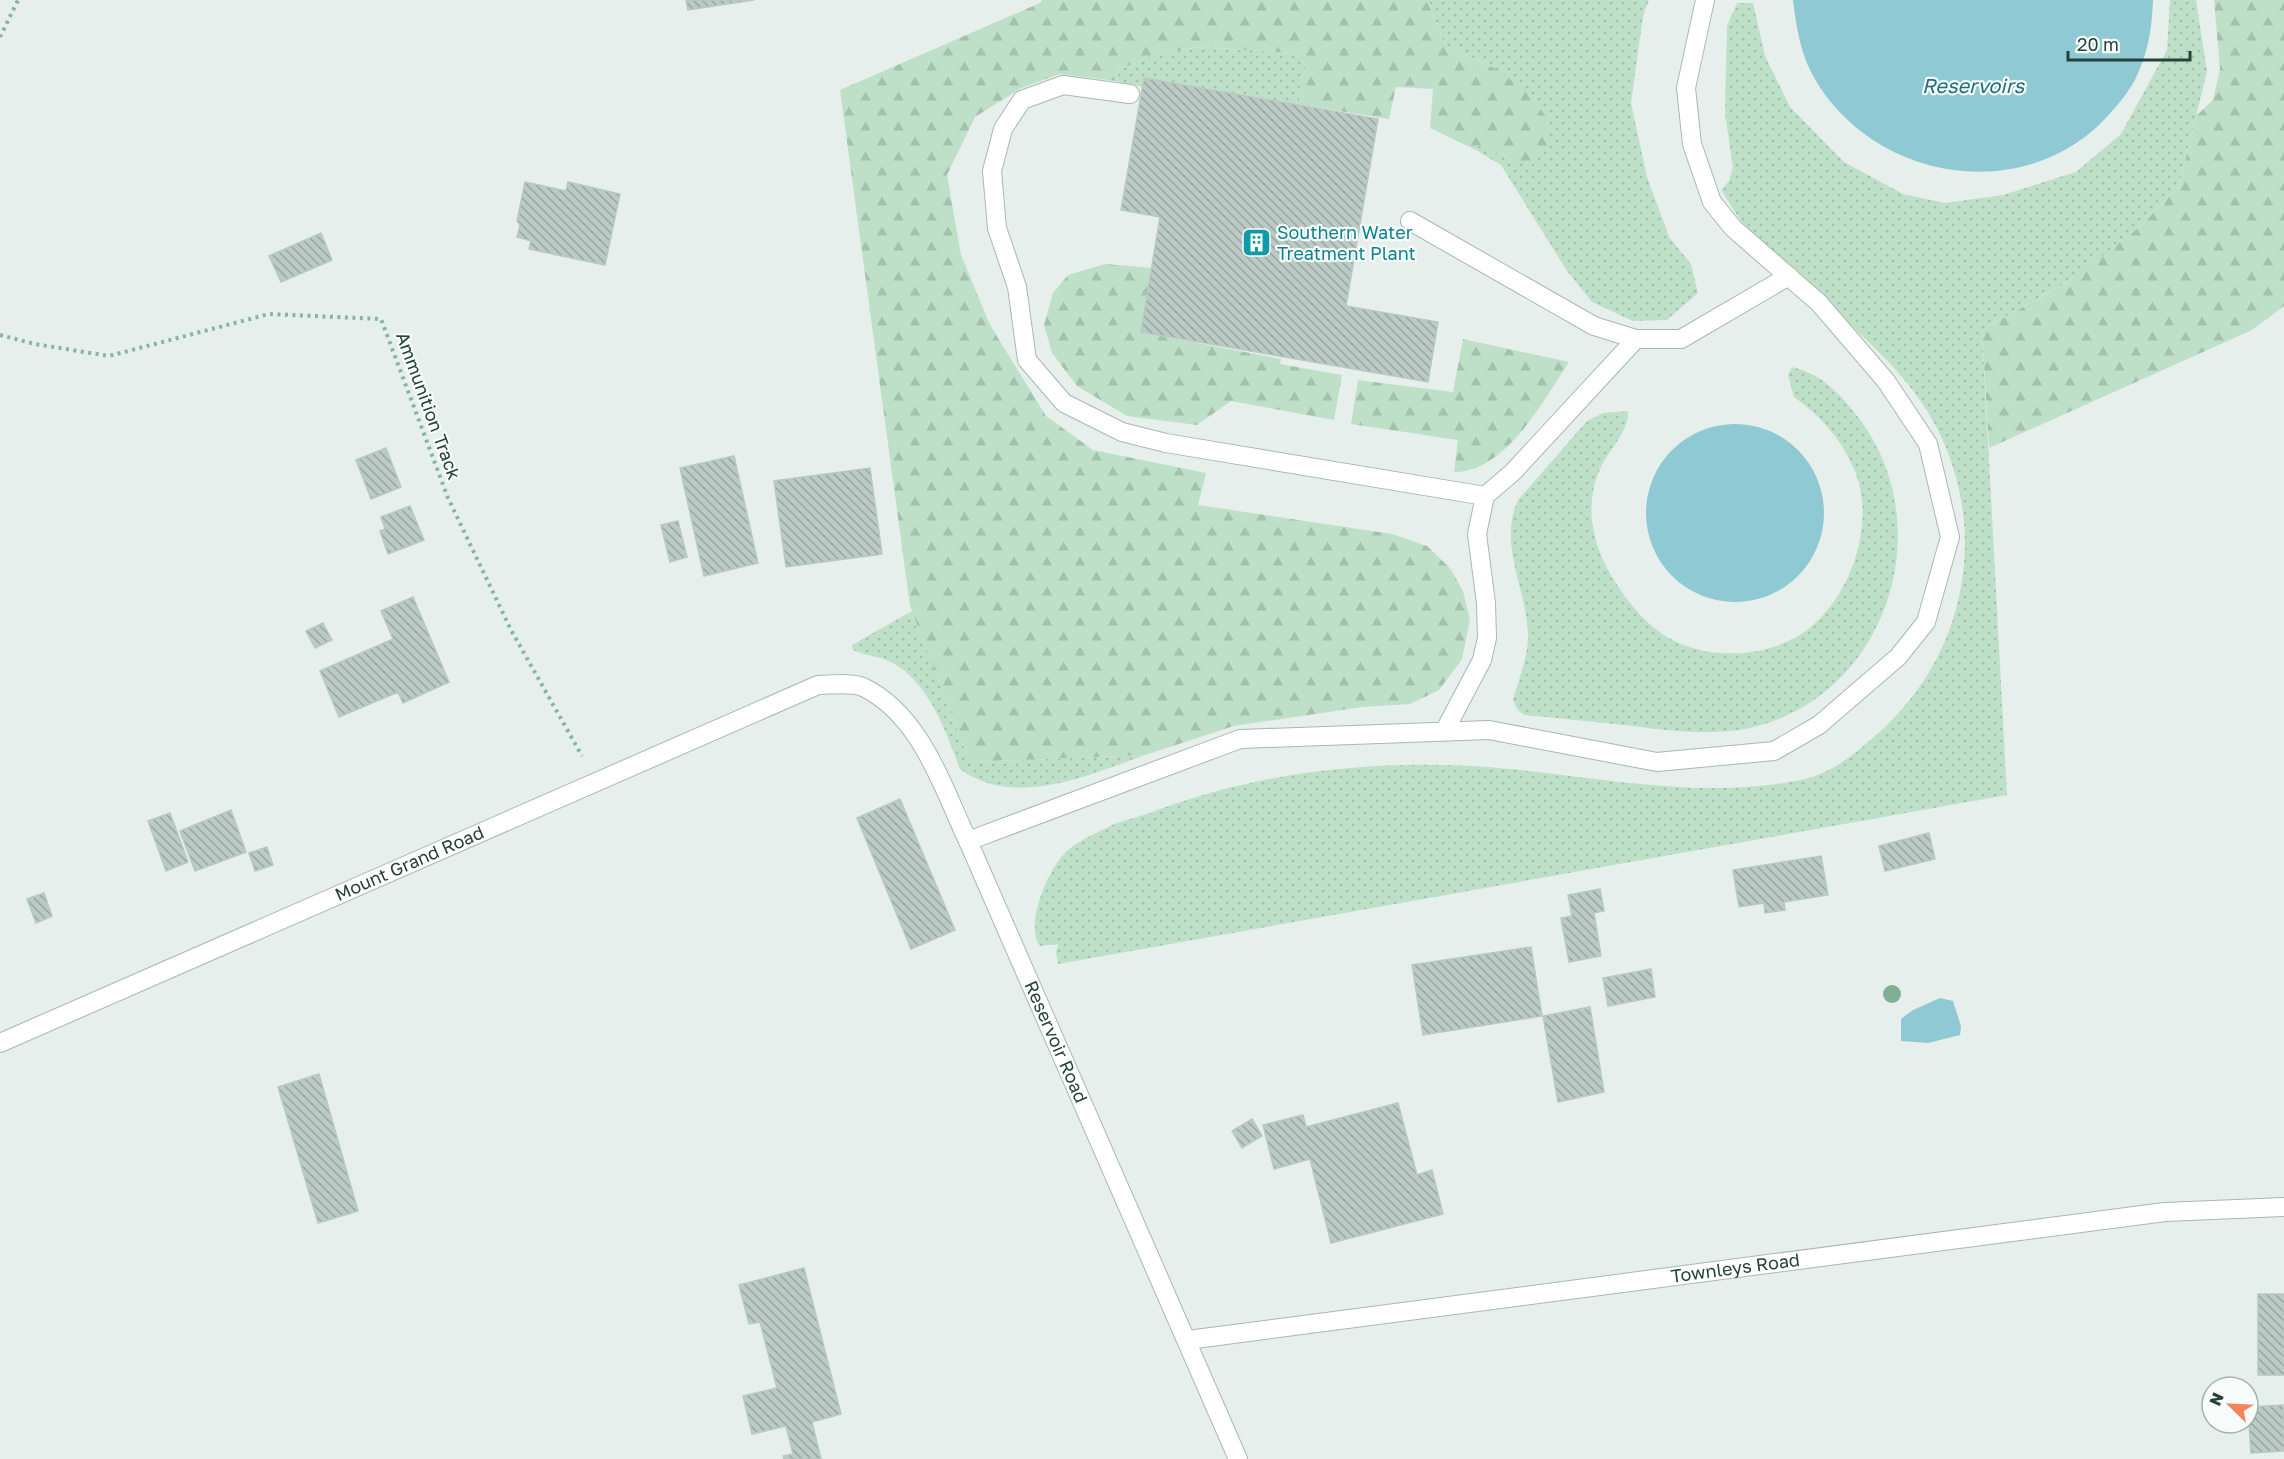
<svg xmlns="http://www.w3.org/2000/svg" width="2284" height="1459" font-family="'Golos Text',sans-serif">
<style>
.grass{fill:url(#grass-dots)}
.forest{fill:url(#forest-firs)}
.water{fill:#8ec9d4}
.building{fill:url(#building-back-hatch);stroke:#b8c9c2;stroke-width:1.5}
.lines{fill:none;stroke-linecap:round;stroke-linejoin:round}
.lane-casing{stroke:#a8b8b2;stroke-width:20}
.street-casing{stroke:#a8b8b2;stroke-width:20}
.path{stroke:#86b3a5;stroke-width:4;stroke-dasharray:3 4.5;stroke-linecap:butt}
.lane{stroke:#fff;stroke-width:18}
.street{stroke:#fff;stroke-width:18}
.tree{fill:#80af93}
.labels{text-anchor:middle;stroke-width:4.5;stroke-linejoin:round;paint-order:stroke}
.culture-label{font-size:18px;fill:#0d838f;stroke:#f7fbf9;text-anchor:start}
.street-label{font-size:18px;fill:#24423a;stroke:#f7fbf9}
.water-label{font-size:20px;font-style:italic;fill:#1c6f80;stroke:#f7fbf9}
</style>
<defs>
<pattern id="grass-dots" width="8" height="8" patternUnits="userSpaceOnUse" patternTransform="scale(1.5)"><rect width="8" height="8" fill="#bfe0c8"/><path d="M2 2h.1M6 6h.1" fill="none" stroke="#a4c1ad" stroke-width="1.8" stroke-linecap="round"/></pattern>
<pattern id="forest-firs" width="22" height="20" patternUnits="userSpaceOnUse" patternTransform="scale(1.5)"><rect width="22" height="20" fill="#bfe0c8"/><path d="M5 1l3.5 6h-7zM16 11l3.5 6h-7z" fill="#a4c1ad"/></pattern>
<pattern id="building-back-hatch" width="6" height="6" patternUnits="userSpaceOnUse" patternTransform="scale(1.5)"><rect width="6" height="6" fill="#bbcac4"/><path d="M-1 5l2 2M0 0l6 6M5-1l2 2" fill="none" stroke="#98a6a0"/></pattern>
</defs>
<rect width="100%" height="100%" fill="#e6efeb"/>
<path class="grass" d="M1427,0h222l-6,16 -12,87 16,74 22,60 22,27 7,29 -31,27 -34,1 -41,-19 -25,-31 -66,-106 -25,-15 1,-6 36,16 -19,-92 -49,-23z
M2170,0h26l11,71 -28,115 -38,40 -67,52 -92,52 25,465 -949,169 -2,-12 2,-8 -18,2c-16,-22 9,-79 27,-95 10,-9 23,-15 35,-21 14,-8 29,-11 45,-16 109,-42 224,-55 341,-47 104,8 208,34 313,13 33,-7 56,-28 81,-50 85,-79 107,-199 55,-302 -40,-78 -131,-134 -189,-198 -10,-12 -18,-27 -27,-40l8,-9 4,-14 -8,-53 2,-88 10,-23h16l12,53 25,51 54,55 59,32 42,9 58,-8 73,-23 45,-38 46,-84z
M1200,47l95,6 11,12 -10,39 -151,-26 -2,9 -27,-6 4,-12 39,-16z
M1792,367c30,7 48,27 66,50 82,106 32,273 -100,309 -42,11 -84,5 -126,0 -36,-4 -72,-8 -108,-11l-7,-6 -4,-9c5,-19 15,-43 15,-63 0,-47 -31,-91 -10,-137l69,-79 16,-8 25,-2c1,21 -19,38 -27,56 -8,16 -11,37 -9,54 4,34 22,62 43,88 23,27 51,42 86,44 30,2 62,-5 86,-23 44,-33 68,-105 49,-156 -12,-32 -35,-58 -62,-77l-6,-22z
M912,611l58,151 175,-7c-55,20 -132,54 -185,14 -14,-37 -30,-85 -67,-106 -12,-7 -27,-7 -40,-13l-1,-5z"/>
<path class="forest" d="M1042,0h385l18,45 49,23 29,20 27,33 -3,28 -16,15 -18,-4 -35,-15 -2,5 -46,-22 3,-39 -37,-2 -7,32 -93,-15 10,-39 -11,-12 -95,-6 -41,6 -39,16 -4,12 -56,-7 -39,14 -46,29 -28,58 14,80 29,70 56,91 47,34 113,23 -8,32 194,29 35,12 23,22 13,23 7,29 -8,39 -23,31 -29,14 -48,3 -128,19 -89,29 -175,7 -60,-156 -70,-516 200,-87z
M2214,0h70v306l-32,24 -263,118 -7,-118 87,-49 72,-55 38,-40 17,-70 17,-16 7,-31z
M1105,264l47,4 -11,64 140,27 -1,5 62,11 -8,45 -103,-19 -34,24 -70,-9 -50,-30 -25,-33 -8,-28 9,-32 15,-18z
M1463,339l106,23c-25,38 -64,111 -115,110l4,-32 -107,-16 7,-44 95,12z"/>
<path class="water" d="M1793,0h360c-1,25 -4,48 -14,71 -8,20 -25,39 -40,54 -86,81 -231,52 -287,-51 -12,-23 -16,-49 -19,-74z
M1646 513a89 89 0 1 1 178 0a89 89 0 1 1-178 0Z
M1940,998l13,3 8,25 -1,9 -32,8 -27,-2v-22l12,-9z"/>
<path class="building" d="M686,0h68l-66,10z
M1144,78l234,41 -32,187 92,16 -10,60 -287,-50 19,-115 -39,-7z
M525,182l41,9 2,-9 52,12 -15,71 -76,-16 2,-8 -14,-4 3,-12 -3,-4z
M321,233l11,27 -51,22 -12,-26z
M386,448l15,39 -30,12 -15,-39z
M734,456l24,107 -54,13 -24,-108z
M870,468l12,86 -96,13 -12,-86z
M410,506l14,34 -36,14 -8,-23 5,-2 -4,-12z
M678,521l9,36 -17,5 -9,-37z
M413,597l36,85 -46,21 -5,-11 -59,25 -19,-46 73,-32 -12,-28z
M323,623l9,17 -17,8 -9,-17z
M900,799l55,131 -44,19 -54,-131z
M231,810l15,42 -51,19 -15,-40z
M170,813l18,49 -22,9 -18,-50z
M1929,833l6,26 -50,12 -6,-25z
M267,847l6,18 -18,6 -6,-18z
M1821,856l7,39 -44,7 1,8 -20,3 -1,-10 -25,4 -6,-37z
M1600,889l4,22 -10,2 7,43 -32,6 -8,-44 11,-2 -4,-21z
M44,893l8,23 -16,7 -9,-24z
M1531,947l11,69 -119,19 -11,-70z
M1651,969l4,28 -47,9 -5,-28z
M1590,1007l14,85 -46,10 -15,-86z
M319,1074l39,137 -40,12 -40,-136z
M1398,1103l19,72 15,-5 11,44 -112,29 -21,-84 -36,10 -11,-44 40,-10 3,12z
M1252,1119l10,17 -20,12 -10,-17z
M804,1268l37,146 -29,8 9,37h-37l-1,-3 10,-2 -7,-28 -34,8 -9,-38 34,-8 -17,-66 -11,2 -10,-39z
M2258,1294h26v81h-26z
M2283,1405l1,46 -33,2 -3,-46z"/>
<g class="lines">
<defs>
<path id="lane" d="M1130,94l-67,-9 -41,15 -19,29 -11,42 5,57 20,59 10,73 37,43 58,29 44,11 319,53
M1410,221l184,105 42,13h45l108,-63
M1444,732l38,-72 5,-22 -1,-35 -9,-69 8,-38 28,-24 123,-133
M968,841l272,-102 249,-9 168,32 117,-11 45,-26 79,-68 28,-35 24,-85 -22,-93 -42,-63 -67,-78 -86,-75 -21,-26 -20,-58 -6,-56 19,-88"/>
<g id="street">
<path id="s1" d="M0,1043l818,-358c12,0 34,-3 45,2 58,28 80,101 105,154l270,618"/>
<path id="s2" d="M1188,1340l977,-128 119,-5"/>
</g>
</defs>
<use href="#lane" class="lane-casing"/>
<use href="#street" class="street-casing"/>
<path class="path" d="M0,37l18,-37
M0,335l35,9 74,12 160,-42 112,5 67,179 63,132 71,126"/>
<use href="#lane" class="lane"/>
<use href="#street" class="street"/>
</g>
<circle class="tree" cx="1892" cy="994" r="9"/>
<defs>
<symbol id="building-square" viewBox="-11 -11 22 22"><rect x="-9" y="-9" width="18" height="18" rx="4" fill="#0f9aa8" stroke="#f7fbf9"/><path d="M-4-6H4V6H1V3H-1V6H-4ZM-2.5-4.3h1.7v1.8h-1.7ZM.8-4.3h1.7v1.8H.8ZM-2.5-1h1.7V.8h-1.7ZM.8-1h1.7V.8H.8Z" fill="#fff"/></symbol>
</defs>
<g fill-rule="evenodd">
<use href="#building-square" x="1240" y="226" width="33" height="33"/>
</g>
<g class="labels">
<g class="culture-label">
<text x="1277" y="239">Southern Water<tspan x="1277" dy="21">Treatment Plant</tspan></text>
</g>
<g class="street-label">
<text transform="translate(428 406) rotate(70)" y="6">Ammunition Track</text>
<text dy="6" stroke="none"><textPath href="#s1" startOffset="447">Mount Grand Road</textPath></text>
<text dy="6" stroke="none"><textPath href="#s1" startOffset="1348">Reservoir Road</textPath></text>
<text dy="6" stroke="none"><textPath href="#s2" startOffset="552">Townleys Road</textPath></text>
</g>
<g class="water-label">
<text x="1973" y="93">Reservoirs</text>
</g>
</g>
<g transform="translate(2230 1405) rotate(294)"><circle r="28" fill="#f7fbf9" stroke="#a3b1ad" stroke-width="1.5"/>
<path d="M0-4.5L10 22L0 15L-10 22Z" fill="#f4845f"/>
<text y="-9" font-size="16" font-weight="bold" text-anchor="middle" fill="#24423a">N</text>
</g>
<path d="M2068 51v9h122v-9" fill="none" stroke="#24423a" stroke-width="3"/>
<text x="2077" y="51" font-size="18" fill="#24423a" stroke="#f7fbf9" stroke-width="4.5" paint-order="stroke">20 m</text>
</svg>
